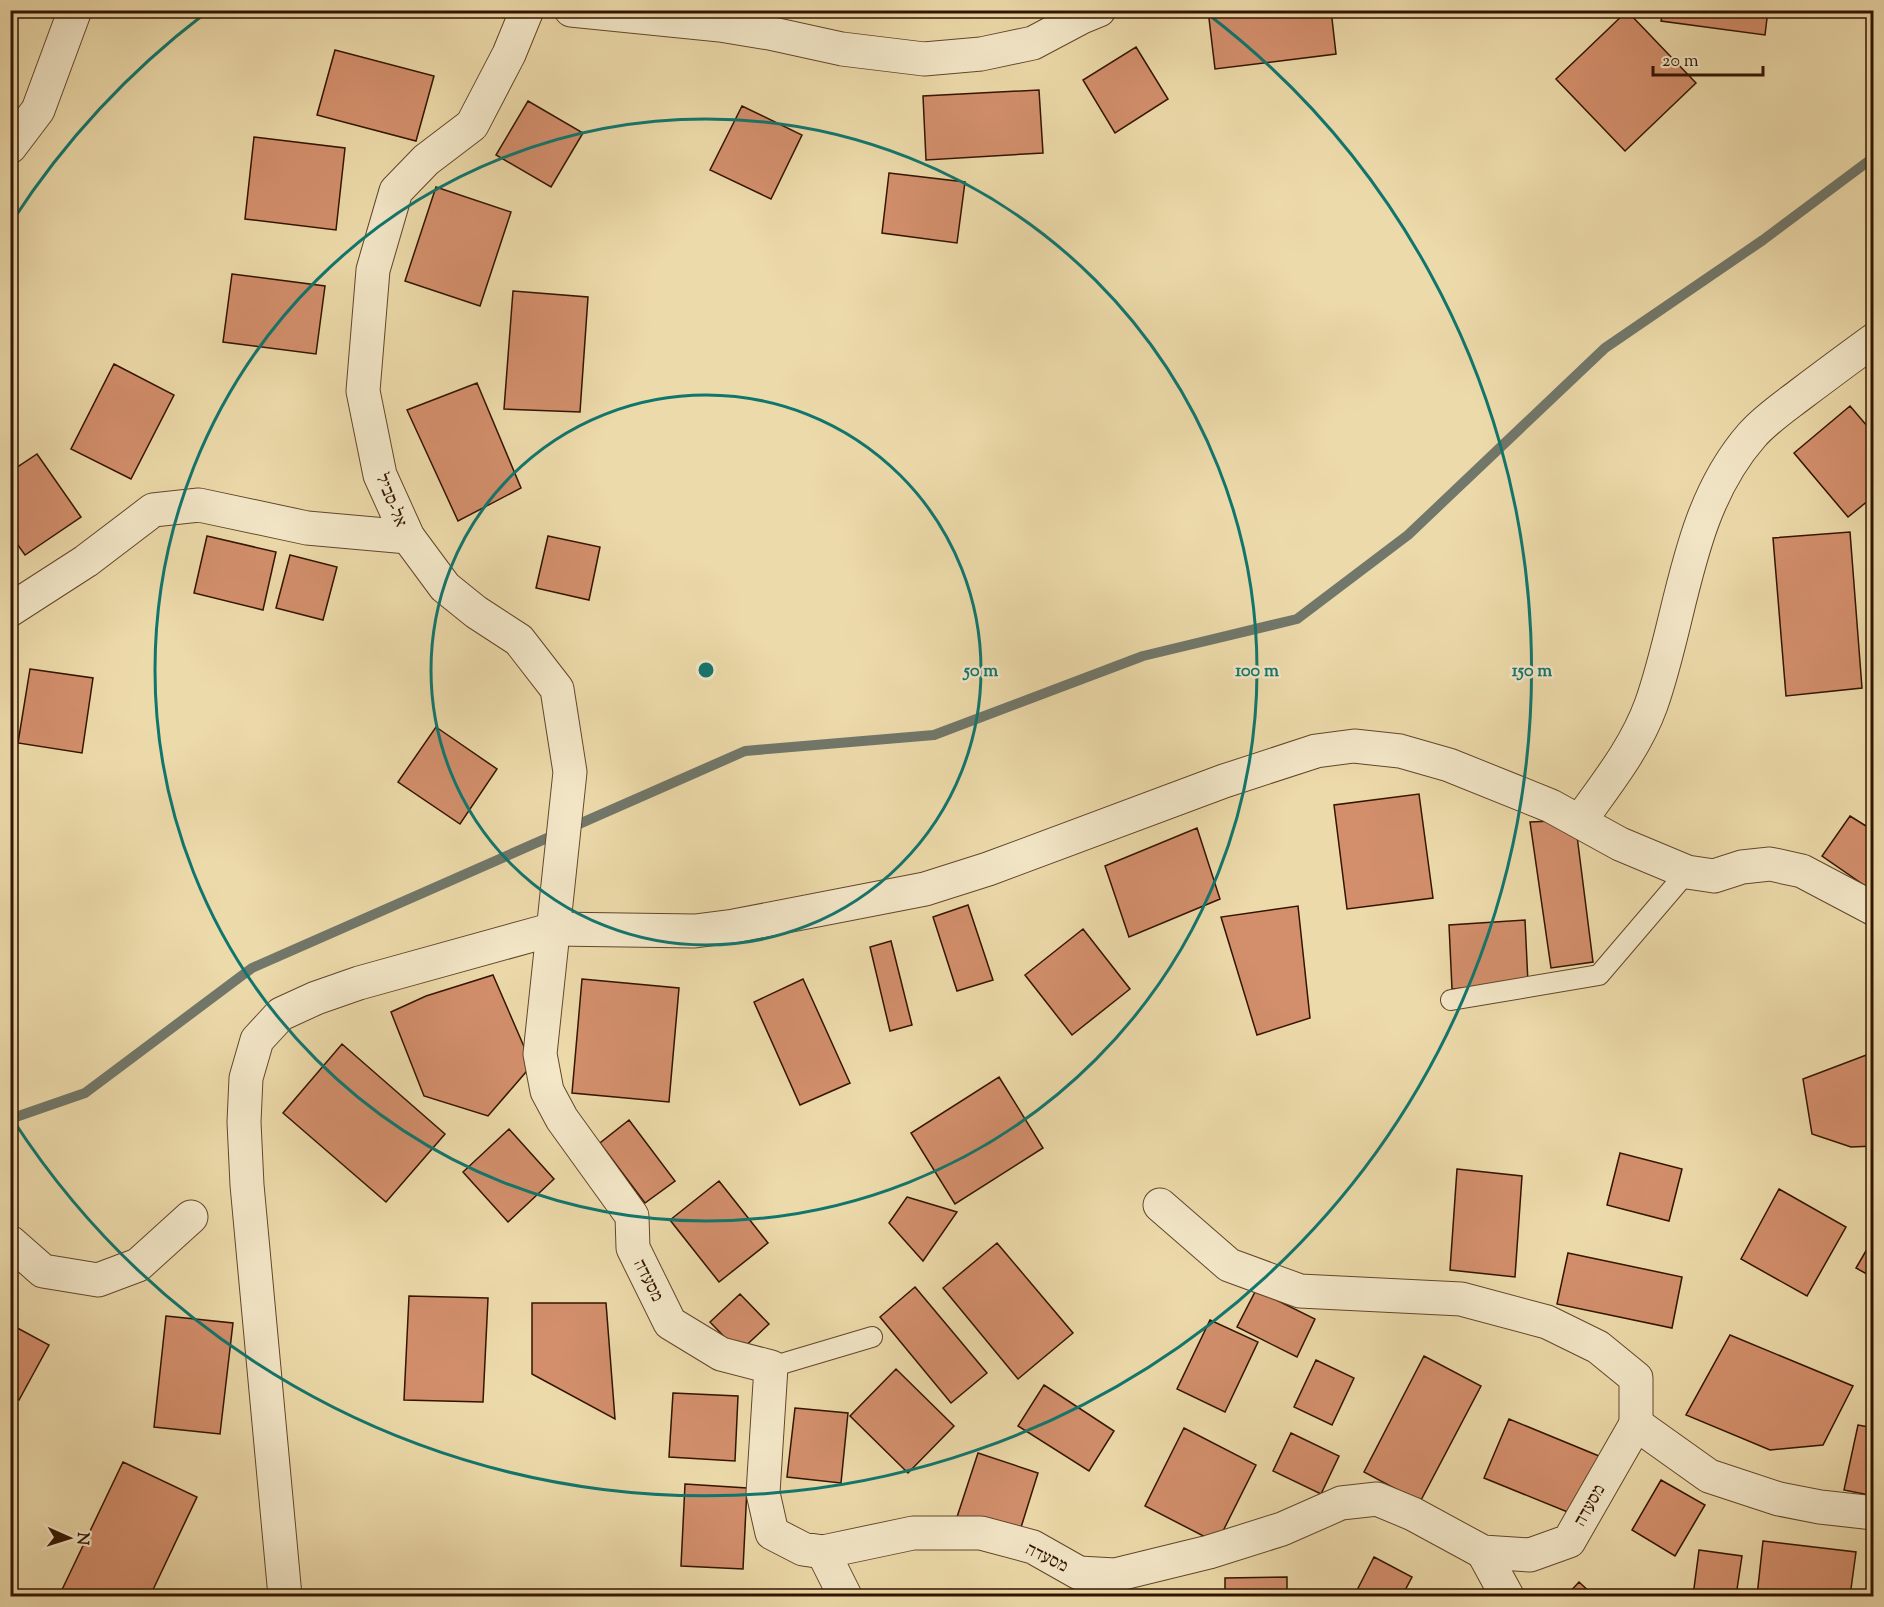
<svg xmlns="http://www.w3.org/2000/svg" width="1884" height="1607" font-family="'Sorts Mill Goudy','Frank Ruhl Libre',serif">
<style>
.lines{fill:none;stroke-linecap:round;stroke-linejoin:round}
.stream{stroke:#71776a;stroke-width:10}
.building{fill:#d38f6c;stroke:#331400;stroke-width:1.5}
.service-casing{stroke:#62462a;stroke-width:22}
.minor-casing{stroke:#62462a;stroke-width:35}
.tertiary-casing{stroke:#62462a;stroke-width:35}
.service{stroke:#f3e7c8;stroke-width:20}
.minor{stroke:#f3e7c8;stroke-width:33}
.tertiary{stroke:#f3e7c8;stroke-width:33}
.ring{fill:none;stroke:#0f766e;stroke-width:3}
.labels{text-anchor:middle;stroke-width:5;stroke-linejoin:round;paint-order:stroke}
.street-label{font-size:18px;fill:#331400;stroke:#f3e7c8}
.centre{fill:#0f766e;stroke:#f3e7c8;stroke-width:3}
.ring-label{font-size:18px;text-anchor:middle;font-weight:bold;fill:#0f766e;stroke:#f3e7c8;stroke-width:5;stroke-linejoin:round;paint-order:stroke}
</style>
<rect width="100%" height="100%" fill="#eddaaa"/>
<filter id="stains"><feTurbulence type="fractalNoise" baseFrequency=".00333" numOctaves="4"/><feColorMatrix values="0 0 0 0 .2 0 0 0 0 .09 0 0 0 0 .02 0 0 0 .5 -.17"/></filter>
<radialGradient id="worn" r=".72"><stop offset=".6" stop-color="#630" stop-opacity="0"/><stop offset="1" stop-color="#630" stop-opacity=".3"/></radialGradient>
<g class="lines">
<path class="stream" d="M10,1119l75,-26 167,-125 493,-217 189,-16 209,-79 154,-37 111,-84 197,-187 158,-108 111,-83"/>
</g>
<path class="building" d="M1208,10h123l5,44 -121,15z
M1663,10h105l-3,25 -104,-14z
M1627,11l69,72 -71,68 -69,-72z
M1136,47l32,52 -53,34 -32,-53z
M335,50l99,26 -18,65 -99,-26z
M1039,90l4,63 -117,7 -3,-64z
M528,101l55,32 -32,54 -55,-32z
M742,106l60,29 -31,64 -61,-29z
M254,137l91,11 -9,82 -91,-11z
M889,173l76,9 -8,61 -75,-10z
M436,187l75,25 -31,94 -75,-25z
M232,274l93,12 -9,68 -93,-12z
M513,291l75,6 -8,115 -76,-3z
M114,364l60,31 -43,84 -60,-30z
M477,383l44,105 -63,33 -51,-111z
M1850,406l24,28v62l-26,21 -54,-64z
M37,454l44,63 -56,38 -15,-21v-62z
M1850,532l12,156 -76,8 -13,-158z
M207,536l69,16 -13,58 -69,-17z
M548,536l52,11 -11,53 -53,-12z
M290,555l47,12 -14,53 -47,-12z
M30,669l63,9 -11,75 -64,-10z
M436,727l61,42 -37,55 -62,-42z
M1419,794l14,104 -86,11 -13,-104z
M1850,816l24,15v61l-52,-36z
M1575,820l18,142 -42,6 -21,-146z
M1197,828l23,71 -91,38 -24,-71z
M968,905l25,75 -36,11 -24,-74z
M1298,906l12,112 -53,17 -36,-118z
M1525,920l3,63 -76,6 -3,-64z
M1083,929l47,60 -58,46 -47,-60z
M891,941l21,84 -22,6 -20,-84z
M493,975l39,90 -44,51 -64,-20 -33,-84 35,-16z
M582,979l97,9 -10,114 -97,-9z
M803,979l47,104 -50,22 -46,-103z
M342,1044l103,90 -59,68 -103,-89z
M1869,1054l5,16v76l-23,1 -39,-13 -9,-55z
M999,1077l44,71 -88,56 -44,-71z
M629,1120l46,61 -30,22 -45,-60z
M509,1129l45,50 -46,43 -45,-50z
M1620,1153l62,16 -13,52 -62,-16z
M1457,1169l65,7 -7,101 -65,-7z
M719,1181l49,62 -49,39 -49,-62z
M1779,1189l67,38 -39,69 -66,-37z
M907,1197l50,15 -34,49 -34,-38z
M1874,1237v41l-18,-10z
M997,1243l76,90 -55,46 -75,-91z
M1568,1253l114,24 -10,51 -115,-24z
M915,1287l72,86 -36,30 -71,-86z
M1256,1290l59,29 -18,38 -60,-30z
M740,1294l29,30 -30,28 -29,-30z
M409,1296l79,2 -5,104 -79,-2z
M532,1303h74l9,116 -83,-45z
M166,1316l67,7 -13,111 -66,-7z
M1210,1320l48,22 -33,70 -48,-23z
M10,1324l39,21 -30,55 -9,-5z
M1730,1335l123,51 -30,59 -53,5 -84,-35z
M1424,1356l57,30 -61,116 -56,-30z
M1316,1360l38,18 -22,47 -38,-18z
M896,1369l58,57 -46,47 -58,-57z
M1044,1385l70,46 -25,40 -71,-45z
M673,1393l65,3 -3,65 -66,-4z
M795,1408l53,5 -7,70 -54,-6z
M1509,1419l90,37 -24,59 -91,-37z
M1858,1425l16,3v68l-30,-6z
M1184,1428l72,37 -39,78 -72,-37z
M1291,1433l48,23 -18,38 -48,-23z
M978,1453l60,20 -20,64 -61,-20z
M123,1462l74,35 -47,99h-91z
M1661,1480l44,25 -30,51 -43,-26z
M685,1484l62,4 -4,81 -62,-3z
M1763,1541l93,11 -6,44h-93z
M1699,1550l43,6 -6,40h-43z
M1374,1557l38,20 -10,19h-48z
M1287,1577v19h-62v-18z
M1579,1582l15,14h-28z
M1014,1590l9,6h-13z
M684,1593l32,3h-33z"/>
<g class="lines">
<defs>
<path id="service" d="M1451,1000l148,-25 88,-103
M771,1367l101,-30"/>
<path id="minor" d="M571,10l149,15 49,8 73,16 82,10 57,-5 52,-11 49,-26 17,-7
M10,147l28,-37 37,-100
M10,610l76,-49 67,-51 46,-5 108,23 101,9
M1580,821c26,-37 55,-72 71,-116 32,-90 35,-195 101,-270 14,-16 32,-28 49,-41 24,-18 48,-36 73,-54
M554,929l141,2 39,-5 191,-37 63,-20 236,-88 92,-30 38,-5 46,5 49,14 102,41 69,38 67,28 27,4 28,-9 28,-3 32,7 72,38
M1160,1205l69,60 71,26 161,8 86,23 51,25 38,31v46
M10,1242l33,29 55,9 40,-15 53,-48
M823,1552l22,44
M1483,1552l24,44"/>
<path id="tertiary" d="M527,10l-18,44 -37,71 -46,35 -30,31 -23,79 -10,121 17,84 28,62 37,50 31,25 43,28 38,49 13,83 -30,282 7,37 15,28 70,97 1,32 37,75 51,31 50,13 -8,126 9,40 31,16 20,3 90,-19h68l52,14 46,26 36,2 94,-23 73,-23 59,-26 36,-4 36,15 70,38 47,3 39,-14 67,-117 73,52 70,23 41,8 54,6
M285,1596l-38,-411 -3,-63 2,-44 11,-38 24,-26 35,-16 43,-15 195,-54"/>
</defs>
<use href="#service" class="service-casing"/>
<use href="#minor" class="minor-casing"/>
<use href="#tertiary" class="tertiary-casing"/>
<use href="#service" class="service"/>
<use href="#minor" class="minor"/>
<use href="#tertiary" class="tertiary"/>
</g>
<g class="ring">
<circle cx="706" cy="670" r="275"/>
<circle cx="706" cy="670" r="551"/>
<path d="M13 220A826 826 0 0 1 203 15M1209 15A826 826 0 1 1 13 1120"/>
</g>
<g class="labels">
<g class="street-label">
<text transform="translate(392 500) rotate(68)" y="6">אל-סביל</text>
<text transform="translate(649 1280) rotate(63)" y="6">מסעדה</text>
<text transform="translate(1589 1505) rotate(-61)" y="6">מסעדה</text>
<text transform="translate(1047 1557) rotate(26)" y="6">מסעדה</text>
</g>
</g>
<circle cx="706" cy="670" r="9" class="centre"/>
<g class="ring-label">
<text x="981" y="676">50 m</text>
<text x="1257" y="676">100 m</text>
<text x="1532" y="676">150 m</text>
</g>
<rect width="1884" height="1607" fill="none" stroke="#eddaaa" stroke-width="36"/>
<rect x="12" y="12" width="1860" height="1583" fill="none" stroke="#331400" stroke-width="3"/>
<rect x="18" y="18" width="1848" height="1571" fill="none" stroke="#331400" stroke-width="1.5"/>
<g transform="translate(69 1538) rotate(93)" stroke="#f3e7c8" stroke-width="4.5" paint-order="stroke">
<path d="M0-4.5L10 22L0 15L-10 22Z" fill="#331400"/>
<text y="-9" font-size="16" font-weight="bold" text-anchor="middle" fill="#331400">N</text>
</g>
<path d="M1653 66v9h110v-9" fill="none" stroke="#331400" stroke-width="3"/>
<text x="1662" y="66" font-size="18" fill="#331400" stroke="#f3e7c8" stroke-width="4.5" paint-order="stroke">20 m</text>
<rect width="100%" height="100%" filter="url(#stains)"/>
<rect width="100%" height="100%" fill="url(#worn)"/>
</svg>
